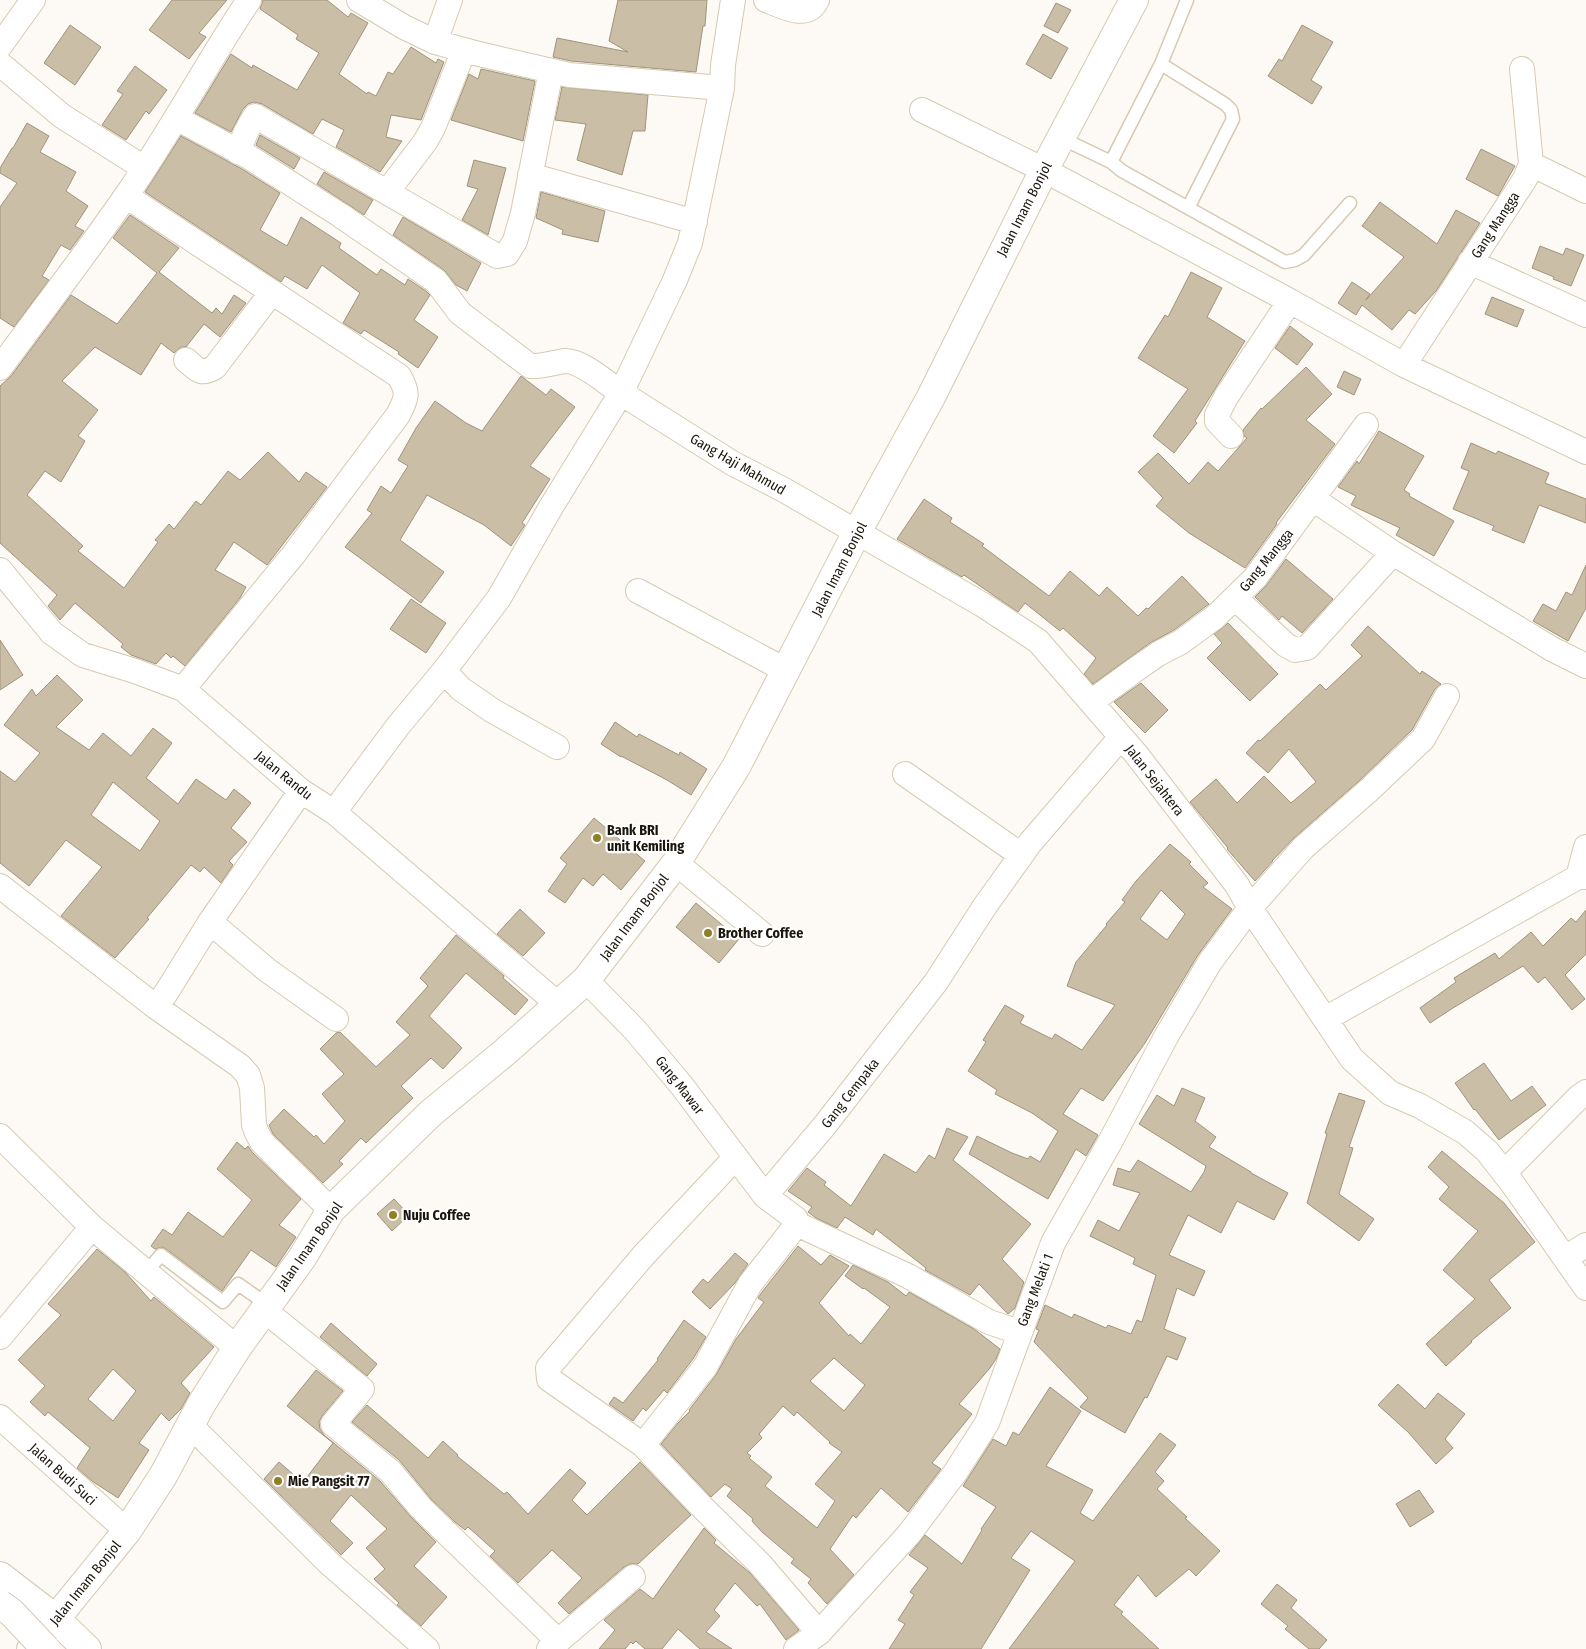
<svg xmlns="http://www.w3.org/2000/svg" width="1586" height="1649" font-family="'Fira Sans Condensed',sans-serif">
<style>
.building{fill:#cbbea6;stroke:#a0937c;fill-rule:evenodd}
.lines{fill:none;stroke-linecap:round;stroke-linejoin:round}
.lane-casing{stroke:#d6c9b1;stroke-width:15}
.street-casing{stroke:#d6c9b1;stroke-width:26}
.secondary-casing{stroke:#d6c9b1;stroke-width:30}
.highway-casing{stroke:#d6c9b1;stroke-width:30}
.lane{stroke:#fff;stroke-width:12}
.street{stroke:#fff;stroke-width:24}
.secondary{stroke:#fff;stroke-width:28}
.highway{stroke:#fff;stroke-width:28}
.secondary-bridge-casing{stroke:#d6c9b1;stroke-width:30;stroke-linecap:butt}
.secondary-bridge{stroke:#fff;stroke-width:28}
.poi-dot{fill:#917f25;stroke:#fff;stroke-width:2}
.labels{text-anchor:middle;stroke-width:4.5;stroke-linejoin:round;paint-order:stroke}
.street-label{font-size:14px;fill:#1b160d;stroke:#fff}
.poi-label{font-size:14px;font-weight:bold;fill:#1b160d;stroke:#fff;text-anchor:start}
</style>
<rect width="100%" height="100%" fill="#fdfaf5"/>
<path class="building" d="M172,0h55l-28,33 7,4 -17,22 -40,-29z
M263,0h64l21,17 3,-4 17,10 -29,51 28,20 1,-2 8,4 12,-24 5,2 18,-27 25,16 2,-4 6,3 -23,58 -30,-5 -5,22 16,4 -22,31 -44,-25 8,-17 -22,-11 -9,15 -51,-30 -8,-2 -6,2 -5,5 -12,23 -36,-19 36,-59 21,14 1,-3 44,25 22,-37 -23,-14 2,-4 -38,-26z
M618,0h89l-2,26h-2l-7,46 -125,-11 -18,-4 4,-19 71,14 -19,-11z
M1056,3l15,7 -13,23 -14,-7z
M70,25l31,22 -26,38 -31,-22z
M1302,25l31,17 -22,38 11,7 -10,17 -44,-28 11,-17 3,2z
M1043,34l25,14 -17,31 -25,-15z
M135,66l32,24 -18,24 -3,-3 -20,29 -24,-15 21,-31 -6,-3z
M481,69l54,12 -12,60 -72,-21 18,-46 9,5z
M562,87l86,8 -3,36h-12l-11,44 -45,-15 9,-36 -31,-4z
M27,123l22,13 -9,16 36,20 -10,19 22,15 -13,20 9,5 -14,19 -9,-5 -19,31 7,4 -35,47 -14,-9v-111l17,-24 -17,-10v-5l12,-20h1z
M260,135l40,23 -6,11 -38,-24z
M181,136l61,33 38,24 -20,37 27,16 14,-29 40,26 -2,5 38,27 4,-6 24,16 3,-6 18,12 4,4 -16,25 24,17 -20,31 -20,-14 1,-2 -35,-22 -3,4 -18,-11 17,-30 -38,-28 -15,24 -22,-13 -4,6 -136,-90z
M1481,149l34,17 -17,30 -32,-17z
M474,160l32,8 -18,67 -26,-15 16,-31 -11,-3z
M324,172l49,28 -9,15 -47,-31z
M541,192l64,19 -7,31 -36,-8 1,-4 -27,-12z
M1380,202l57,42 19,-34 24,13 -44,68 -21,23 -6,-4 -17,20 -30,-25 -6,10 -18,-12 14,-21 18,12 -4,6 38,-43 -42,-31z
M130,215l49,33 -20,24 53,41 4,-5 6,6 12,-19 12,8 -26,34 -16,-13 -18,23h-5l-7,6 -13,-10 -20,32 -46,-28 -33,34 36,29 -20,26 7,5 -24,41 -16,-11 -18,24 56,51 -5,5 46,37 34,-46 -3,-2 14,-16 5,5 22,-28 5,4 27,-34 12,9 28,-28 31,30 7,-10 21,15 -60,78 -33,-23 -19,28 31,17 -6,11 -55,68 -12,-10 -2,2 -5,-5 -10,11 -25,-9 -10,-8 2,-3 -48,-41 -15,17 -12,-14 9,-11 -57,-52v-157l11,-10 60,-81 46,29 40,-51 -44,-35z
M403,217l78,46 -14,28 -11,-6 -12,-15 -51,-35z
M1540,246l23,9 3,-7 18,7 -13,31 -18,-7 1,-2 -22,-9z
M1191,272l31,16 -15,29 38,24 -50,80 2,2 -23,30 -21,-17 35,-47 -50,-31 27,-43 3,2z
M1492,297l32,13 -7,17 -32,-13z
M1290,326l23,18 -16,21 -22,-17z
M1306,367l26,27 -26,26 29,24 -59,79 1,1 -32,44 -56,-35 -33,-27 7,-8 -25,-26 20,-19 31,31 19,-22 10,9 29,-33 -3,-2 -1,-6 18,-22 1,1z
M1344,371l17,8 -7,16 -17,-8z
M521,376l25,19 5,-6 24,18 -45,59 20,13 -28,44 3,2 -14,21 -27,-21 -57,-30 -27,45 44,32 -23,31 -76,-56 27,-34 -5,-3 14,-24 10,7 17,-27 -10,-6 18,-32 19,-27 31,22 16,8z
M1379,431l45,25 -20,34 6,4 -1,2 45,25 -20,35 -38,-21 4,-7 -49,-23 5,-9 -18,-9 19,-26 2,3z
M1471,443l25,11 2,-3 51,22 -4,10 41,16v24l-47,-18 -15,38 -32,-13 2,-4 -41,-17 16,-38 -8,-3z
M924,499l28,19 -2,4 34,22 -2,2 67,50 21,-25 29,25 8,-9 31,29 8,-8 2,1 34,-33 27,28 -35,26 -24,13 -57,41 -9,-10 12,-16 -33,-30 -3,3 -35,-28 -7,9 -54,-37 -2,2 -65,-38z
M1286,559l47,40 -31,34 -20,-17 -3,4 -24,-23 11,-11z
M1586,565v43l-18,33 -35,-20 10,-17 13,7 10,-19 6,3z
M411,599l35,24 -20,30 -36,-24z
M1228,623l50,51 -28,27 -43,-43 15,-15 -8,-9z
M1368,626l52,48 2,-3 19,13 -6,5 -23,41 -53,51 -65,57 -22,23h1l-18,20 -28,-32 1,-1 -38,-46 26,-23 21,24 27,-27 27,27 25,-21 -27,-33 -21,24 -22,-20 12,-13 2,1 60,-57 6,6 36,-34 -11,-11z
M0,640l23,35 -23,15z
M57,675l26,25 -27,27 33,23 14,-17 28,23 22,-28 19,15 -26,35 32,26 18,-25 30,21 8,-11 17,14 -20,25 16,14 -18,19 4,4 -12,18 -17,-16 -4,5 -9,-7 -44,53 2,1 -34,39 -54,-42 41,-49 -36,-27 -37,46 -29,-23v-92l15,11 25,-29 -36,-28 28,-36 4,7zM113,782l47,39 -20,30 -49,-36z
M1141,683l27,27 -23,23 -31,-31z
M615,722l22,15 2,-3 40,21 1,-3 27,17 -16,26 -24,-15 -46,-24v1l-20,-13z
M594,818l51,43 -24,29 -18,-16 -10,12 -10,-8 -18,25 -17,-12 19,-27 -7,-6z
M1170,844l21,18 -2,2 19,19 -5,4 29,22 -34,46 -53,88 -42,58 -22,-13 -18,26 35,21 -12,21 -10,-7 -28,50 -79,-45 8,-18 35,17 16,6 2,-3 10,6 18,-31 -26,-18 -37,-19 2,-4 -29,-19 18,-29 -3,-2 22,-35 19,11 -4,7 32,16 3,-5 27,16 33,-45 -48,-19 9,-24 31,-37 -1,-1 19,-22 -3,-2 14,-19zM1161,890l24,24 -18,26 -27,-21z
M696,903l43,36 -20,24 -43,-36z
M520,909l25,24 -22,23 -26,-22z
M1586,910v44l-21,21 20,24 -13,11 -27,-33 -7,6 -15,-17 -70,42 -23,15 -10,-15 36,-26 -2,-4 41,-25 4,6 32,-27 12,14 28,-28 5,4z
M456,935l48,41 -1,2 25,22 -13,15 -49,-42 -37,43 33,32 -19,21 -12,-11 -30,28 12,12 -47,45 -5,-5 -22,23 4,3 -20,19 -50,-49 -4,-9 15,-16 30,28 2,-2 8,9 21,-23 -23,-27 22,-20 -24,-25 16,-16 4,-1 36,35 34,-32 -14,-13 32,-36 -8,-8z
M1484,1063l27,38 21,-15 14,19 -47,35 -24,-31 -1,1 -19,-27z
M1182,1088l23,10 -10,23 21,16 -7,10 42,25v1l37,20 -14,27 -37,-19 -16,32 -33,-18 -19,40 36,16 -11,25 -17,-8 -13,41 22,9 -9,22 -10,-4 -20,42 -2,-1 -20,36 -45,-26 8,-9 -54,-56 5,-12 -3,-1 9,-24 27,13 2,-4 32,14 2,-3 23,9 6,-14 5,2 14,-47 -23,-11 2,-6 -45,-22 8,-16 21,11 21,-38 -27,-8 5,-17 12,4 8,-12 53,32 13,-20 2,-6 -67,-42 18,-29 17,11z
M1339,1093l26,8 -16,46 4,1 -14,46 35,25 -15,22 -52,-38 20,-69 -2,-1z
M947,1128l21,9 -15,23 78,64 -29,35 22,23 -9,26 -7,6 -29,-30 -9,11 -45,-25 1,-2 -50,-39 -3,6 -28,-18 -8,11 -21,-10 -8,-6 4,-5 -24,-16 19,-23 19,14 -2,3 27,21 33,-52 32,19 13,-18 6,4z
M237,1142l8,7 3,-3 4,6 49,47 -22,26 17,12 -20,30 -25,-17 -29,41 -56,-42 -4,-2 -7,2 -4,-3 12,-17 9,6 16,-23 35,25 29,-37 -35,-31z
M1442,1151l62,52 31,39 -46,38 22,28 -40,33 1,1 -26,24 -20,-22 49,-45 -32,-29 35,-39 -39,-32 10,-12 -21,-20z
M394,1199l15,16 -17,16 -15,-17z
M798,1246l23,19 9,-10 19,11 -30,37 30,33 1,-2 11,10 29,-37 -26,-19 -1,1 -18,-13 8,-11 35,17 18,14 3,-4 65,37 26,20 -4,10 -6,9 -31,36 13,10 -40,49 9,6 -33,43 -27,-24 -25,30 -3,-3 -23,34 24,26 -27,29 -19,-21 3,-4 -20,-16 3,-4 -32,-27 -10,-11 1,-2 -26,-23 5,-7 -7,-5 -14,13 -50,-53 17,-21 12,-12 -1,-1 27,-35 20,-36 28,-37 -6,-4 4,-6zM834,1358l31,27 -21,26 -34,-30zM783,1406l11,10 3,-4 33,30 -1,1 13,9 -27,32 20,17 -18,27 -52,-42 7,-9 -23,-19 2,-2 -4,-3 15,-15 -3,-4z
M97,1249l28,23 26,29 3,-4 60,50 -33,36 9,10 -9,16 -12,12 -8,-8 -22,30 10,7 -31,48 -26,-17 -15,-13 13,-20 -42,-36 -3,4 -15,-14 15,-16 -27,-26 43,-45 -13,-11zM113,1369l23,22 -23,30 -25,-22z
M735,1253l13,11 -13,19 -25,26 -18,-17 11,-13 5,4z
M684,1320l22,17 -13,22 -26,34 -3,-3 -18,21 -3,-3 -10,13 -24,-17 5,-7 9,6 35,-43 -1,-1z
M331,1323l46,41 -10,12 -47,-39z
M316,1370l27,21 -21,25 -3,6 1,7 4,6 56,46 31,36 25,25 -22,24 33,31 -26,29 -24,-21 2,-2 -25,-24 11,-10 -19,-21 21,-19 -36,-34 -21,26 23,22 -12,12 -77,-76 15,-17 23,20 2,-1 29,-38 -46,-37z
M1398,1384l27,25 13,-16 27,21 -20,25 8,9 -17,16 -28,-32 -30,-27z
M1050,1387l31,24 -35,55 47,24 -13,23 13,8 67,-88 16,12 -21,27 9,9 -7,8 30,28 -2,1 35,33 -24,25 -7,-7 -33,28 -18,-22 -24,30 9,7 -2,2 38,35h-150l66,-88 -44,-30 -20,27 19,12 -49,79h-92l16,-25 -7,-4 16,-25 -4,-3 18,-24 -19,-13 16,-20 37,29 20,-34 -1,-1 15,-22 -33,-21 30,-47 13,7 7,-14 6,3z
M367,1405l61,53 15,-17 15,14 -1,1 47,38 3,-2 21,22 42,-45 16,14 -14,17 15,15 53,-53 51,53 -53,49h-8l-6,3 -55,47 -11,-11 24,-25 -30,-28 -34,33 -28,-27 5,-5 -27,-24 -3,3 -10,-8 -24,-23 -32,-39 -47,-38z
M1419,1490l15,22 -24,15 -14,-23z
M704,1528l12,12 -2,3 36,30 49,57 -13,10 -26,-36 -3,2 -22,-23 -21,27 6,6 -14,16 26,17h-32l-22,-20 -16,20h-17l-9,-8 -3,3 -2,-2 -6,7h-26l16,-19 -11,-10 36,-31 13,10z
M1277,1584l20,16 -6,8 36,32 -8,9h-10l-24,-20 3,-3 -27,-22z"/>
<g class="lines">
<defs>
<path id="lane" d="M1161,64l64,40 6,6 2,9 -45,89
M1061,138l50,24 50,-98 26,-64
M1111,162l11,9 163,91 10,-2 9,-5 46,-52
M146,1272l15,-17 62,47 15,-18 30,21"/>
<path id="street" d="M359,0l45,27 31,15 44,12 90,21 153,13
M733,0l-10,65 -1,23 -32,155 -15,37 -54,113 111,70 52,27 199,115 55,36 98,113 101,131 13,23 102,151 38,34 30,13 45,26 22,19 25,32 74,105
M766,0c16,6 41,21 51,0
M435,42l15,-42
M0,46l33,-46
M0,64l62,52 82,52
M922,110l122,60 246,131 114,64 182,87
M176,118l73,39 91,58 96,66 24,32 70,53c12,1 24,-4 36,-5 16,0 42,23 55,32l-70,114 -52,91 -55,73 -46,55 -64,86
M238,152l8,-20 9,-16 242,140 10,-2 8,-13 8,-28 28,-142
M1531,164l55,27
M530,175l165,47
M387,192l38,-50 8,-14 31,-78
M126,196l273,180c10,17 8,22 -1,39l-104,139 -111,135
M1470,262l116,53
M186,360c12,10 14,16 29,7l57,-75
M1404,365l121,-186 6,-15 -9,-95
M0,368c42,-57 85,-113 126,-172 44,-63 80,-132 123,-196
M1231,436l-14,-15v-6l9,-18 64,-96
M1313,499l80,54 159,96 34,17
M0,570l52,63 31,22 52,16 48,18 118,102 33,21 225,193
M638,591l149,80
M1235,598l51,47 9,5 12,-2 86,-95
M444,671l17,18 32,22 64,36
M1091,702l44,-32 23,-16 23,-12 34,-25 40,-39 111,-153
M905,774l116,81
M676,863l86,71
M1578,877l8,-30
M0,886l156,121 10,-14 44,-71 91,-131
M210,922l57,48 69,49
M586,980l49,50 47,56 83,110
M156,1007l84,59 8,9 4,13 2,37 3,8 5,9 69,68
M1325,1019l253,-142h8
M0,1136l92,91 145,121
M735,1158l-92,98 -95,112 1,11 94,66 57,60 60,59 59,69
M1504,1173l75,-76 7,-5
M797,1224l111,52 81,46 30,10
M1565,1258l21,-13
M264,1310l98,79 -29,35 57,47 31,37 137,133
M0,1337l92,-110
M0,1417l127,114
M190,1425l139,138 98,86
M643,1445l62,-78 45,-83 47,-60 -1,-5 -31,-23 60,-71 111,-143 49,-76 45,-63 91,-106
M549,1649l84,-72
M796,1649l23,-16 90,-99 46,-61 32,-50 66,-180 57,-101 57,-107 43,-73 40,-54 53,-60 65,-57 55,-52 24,-43"/>
<path id="secondary" d="M0,1576l56,43 31,30"/>
<path id="highway" d="M31,1649l96,-118 36,-55 39,-73 35,-55 65,-90 29,-48 100,-97 74,-61 81,-72 90,-117 60,-96 121,-235 74,-135 113,-227 90,-170"/>
</defs>
<use href="#lane" class="lane-casing"/>
<use href="#street" class="street-casing"/>
<use href="#secondary" class="secondary-casing"/>
<use href="#highway" class="highway-casing"/>
<use href="#lane" class="lane"/>
<use href="#street" class="street"/>
<use href="#secondary" class="secondary"/>
<use href="#highway" class="highway"/>
<defs>
<path id="secondary-bridge" d="M0,1604l12,9 34,36"/>
</defs>
<use href="#secondary-bridge" class="secondary-bridge-casing"/>
<use href="#secondary-bridge" class="secondary-bridge"/>
</g>
<g class="poi-dot">
<circle cx="597" cy="838" r="5"/>
<circle cx="708" cy="933" r="5"/>
<circle cx="393" cy="1215" r="5"/>
<circle cx="278" cy="1481" r="5"/>
</g>
<g class="labels">
<g class="street-label">
<text transform="translate(1024 209) rotate(-63)" y="5">Jalan Imam Bonjol</text>
<text transform="translate(1495 225) rotate(-57)" y="5">Gang Mangga</text>
<text transform="translate(738 464) rotate(30)" y="5">Gang Haji Mahmud</text>
<text transform="translate(1266 560) rotate(-51)" y="5">Gang Mangga</text>
<text transform="translate(839 569) rotate(-63)" y="5">Jalan Imam Bonjol</text>
<text transform="translate(284 775) rotate(39)" y="5">Jalan Randu</text>
<text transform="translate(1155 780) rotate(52)" y="5">Jalan Sejahtera</text>
<text transform="translate(634 917) rotate(-53)" y="5">Jalan Imam Bonjol</text>
<text transform="translate(680 1085) rotate(52)" y="5">Gang Mawar</text>
<text transform="translate(850 1093) rotate(-52)" y="5">Gang Cempaka</text>
<text transform="translate(309 1246) rotate(-55)" y="5">Jalan Imam Bonjol</text>
<text transform="translate(1035 1290) rotate(-69)" y="5">Gang Melati 1</text>
<text transform="translate(63 1474) rotate(42)" y="5">Jalan Budi Suci</text>
<text transform="translate(85 1583) rotate(-51)" y="5">Jalan Imam Bonjol</text>
</g>
<g class="poi-label">
<text x="607" y="835">Bank BRI<tspan x="607" dy="16">unit Kemiling</tspan></text>
<text x="718" y="938">Brother Coffee</text>
<text x="403" y="1220">Nuju Coffee</text>
<text x="288" y="1486">Mie Pangsit 77</text>
</g>
</g>
</svg>
